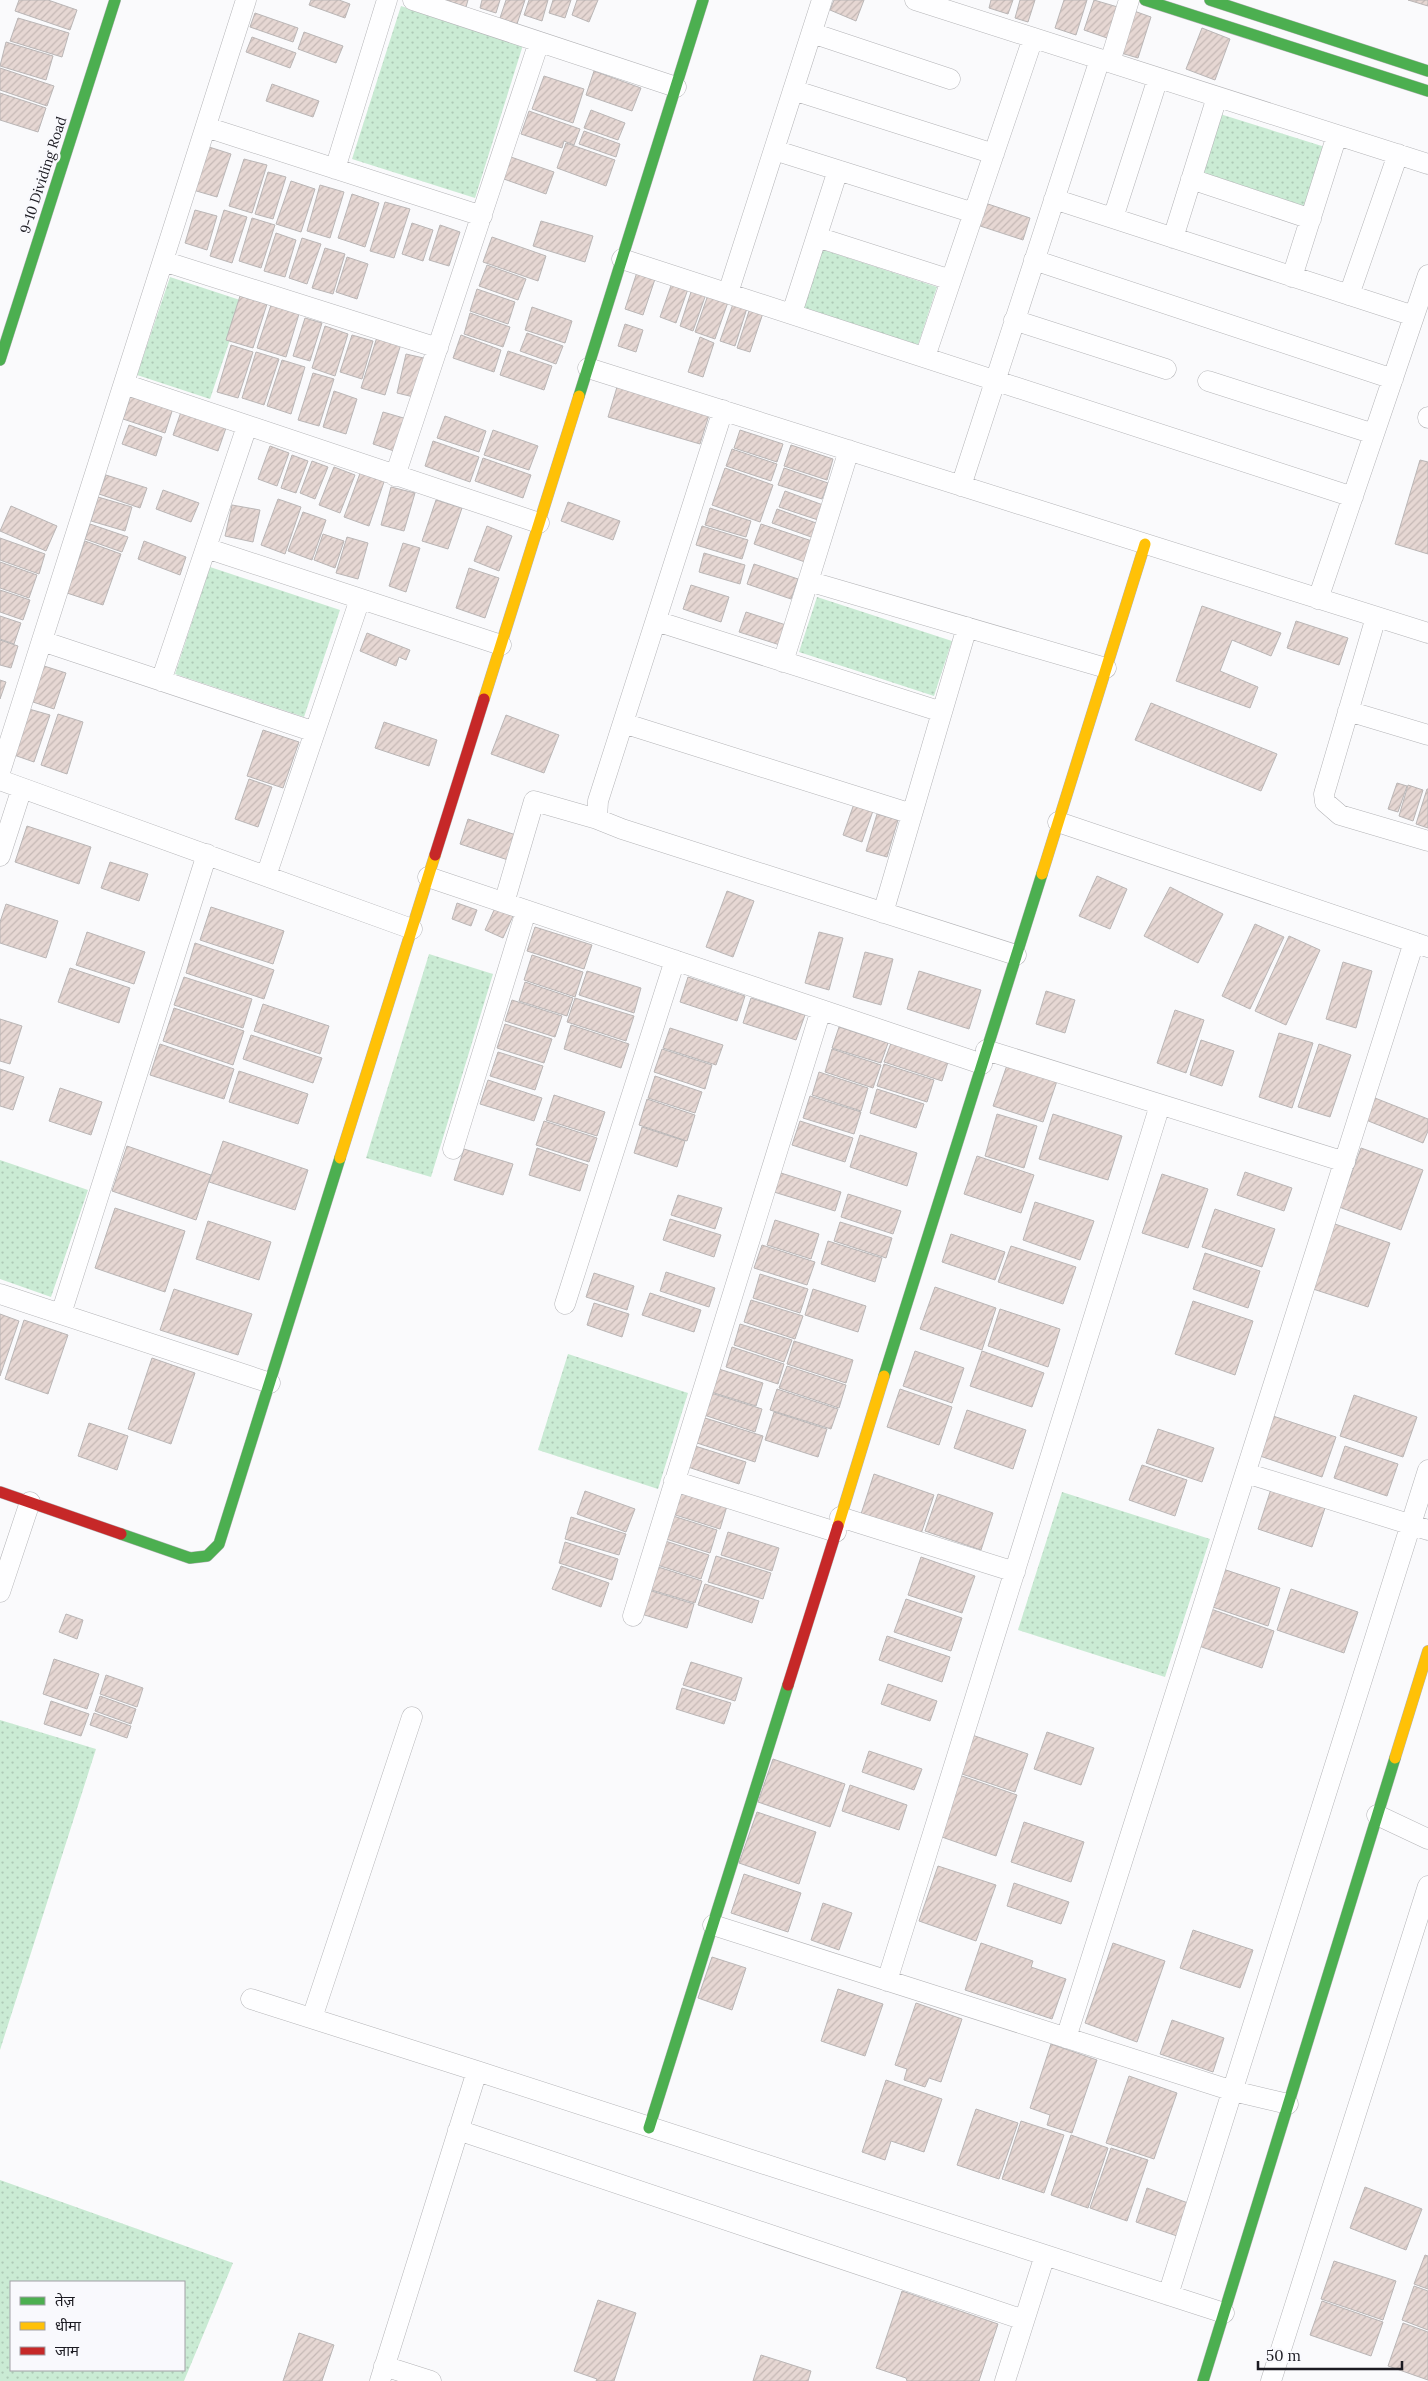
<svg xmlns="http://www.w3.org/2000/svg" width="1428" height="2381" font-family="Lora,'Noto Sans Devanagari',serif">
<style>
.grass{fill:url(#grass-dots);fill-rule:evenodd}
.building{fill:url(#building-hatch);stroke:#bab6b6}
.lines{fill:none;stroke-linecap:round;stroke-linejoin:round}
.street-casing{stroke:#b4b4b7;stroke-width:21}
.fast-casing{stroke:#b4b4b7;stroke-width:12}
.slow-casing{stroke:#b4b4b7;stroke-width:12}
.jam-casing{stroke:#b4b4b7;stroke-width:12}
.street{stroke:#fefeff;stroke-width:20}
.fast{stroke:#4caf50;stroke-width:11}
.slow{stroke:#ffc107;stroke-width:11}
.jam{stroke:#c62828;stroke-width:11}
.labels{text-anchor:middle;stroke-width:5;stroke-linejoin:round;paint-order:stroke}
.street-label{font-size:14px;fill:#1c1b22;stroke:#f9f9fd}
</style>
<defs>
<pattern id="grass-dots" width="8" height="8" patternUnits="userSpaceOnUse" patternTransform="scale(1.25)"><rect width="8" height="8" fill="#caebd4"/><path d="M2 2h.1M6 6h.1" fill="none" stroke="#adc9b6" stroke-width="1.8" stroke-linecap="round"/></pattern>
<pattern id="building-hatch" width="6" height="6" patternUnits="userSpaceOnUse" patternTransform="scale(1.25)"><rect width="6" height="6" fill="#e6d7d3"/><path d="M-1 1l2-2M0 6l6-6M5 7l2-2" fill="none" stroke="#c5b8b5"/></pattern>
</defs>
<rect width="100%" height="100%" fill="#fafafc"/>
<path class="grass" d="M401,6l122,39 -48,153 -123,-39z
M1220,114l105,33 -20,63 -105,-33z
M821,249l116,38 -19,58 -117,-38z
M170,277l73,24 -33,98 -73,-24z
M210,567l130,43 -36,107 -129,-43z
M817,597l135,44 -18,55 -135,-44z
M429,954l64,20 -62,203 -65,-19z
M0,1160l88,30 -37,107 -51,-18z
M568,1354l120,39 -30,96 -120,-39z
M1062,1492l148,47 -45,138 -147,-47z
M0,1720l96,29 -96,301z
M0,2180l233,83 -49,118h-184zM11,2282h173v88h-173z"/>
<path class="building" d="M19,0h29l29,10 -7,20 -55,-19z
M311,0h28l11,4 -5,14 -36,-13z
M446,0h22l-2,7z
M482,0h18l-4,13 -16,-5z
M506,0h19l-8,24 -17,-6z
M529,0h19l-6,21 -18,-6z
M553,0h18l-6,18 -16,-5z
M577,0h21l-9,22 -17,-7z
M834,0h30l-8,21 -26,-11z
M991,0h22l-5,14 -19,-6z
M1020,0h15l-7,22 -13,-4z
M1064,0h23l-11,35 -21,-7z
M1094,0l27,8 -11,31 -26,-9z
M1408,0h20v6z
M1134,11l17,6 -13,41 -17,-5z
M255,13l43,15 -5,14 -43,-15z
M18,18l51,15 -7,24 -52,-16z
M1202,28l28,11 -15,41 -29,-11z
M304,32l39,14 -7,17 -38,-14z
M252,37l44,16 -6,15 -44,-16z
M6,42l47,14 -7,24 -46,-14z
M0,68l54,18 -7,20 -47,-16z
M594,71l47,17 -9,23 -46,-16z
M544,76l40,13 -11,34 -41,-14z
M272,84l47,17 -6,16 -47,-16z
M0,93l46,15 -8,24 -38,-12z
M591,110l34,13 -7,17 -34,-12z
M529,111l51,18 -6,16 -10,-4 -2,7 -41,-14z
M584,131l36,13 -4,13 -37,-13z
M566,143l49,17 -9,26 -49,-18z
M206,146l25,8 -14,43 -24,-7z
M508,156l46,16 -8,22 -45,-16z
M244,159l23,6 -15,48 -23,-7z
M268,172l18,5 -13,42 -18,-5z
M291,181l24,8 -14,43 -25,-8z
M320,185l24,7 -14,46 -23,-7z
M352,194l27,9 -14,44 -27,-9z
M385,202l25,7 -16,49 -24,-7z
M982,202l48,16 -7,22 -49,-16z
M195,210l22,6 -10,34 -22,-7z
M224,210l23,7 -15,46 -22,-7z
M252,218l23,7 -14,43 -22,-7z
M541,221l52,15 -8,26 -52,-16z
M412,223l21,7 -10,31 -21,-7z
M440,225l20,7 -11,34 -20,-6z
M276,233l20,7 -11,37 -21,-6z
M492,237l54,19 -8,25 -55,-19z
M302,238l19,6 -14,40 -18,-6z
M325,248l20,6 -12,40 -21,-6z
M347,257l21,7 -11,35 -21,-7z
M487,265l39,14 -8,21 -39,-14z
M638,269l18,7 -13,39 -18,-6z
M673,280l16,6 -13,37 -16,-6z
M477,289l38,13 -7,22 -38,-13z
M692,289l14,5 -13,37 -13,-5z
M708,295l20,7 -13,37 -20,-7z
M240,296l27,8 -14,44 -27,-8z
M734,301l14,4 -13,41 -15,-5z
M271,305l28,9 -13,43 -29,-9z
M751,305l13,5 -14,42 -13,-4z
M532,307l40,14 -7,22 -40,-13z
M470,313l40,14 -7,20 -39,-13z
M305,318l17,5 -12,38 -17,-5z
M625,324l18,6 -7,22 -18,-6z
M325,326l23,8 -13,42 -23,-8z
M527,333l36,13 -7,18 -36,-13z
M352,335l21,6 -11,38 -22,-7z
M461,335l40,15 -7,22 -41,-14z
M377,337l24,7 -16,51 -24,-7z
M700,337l14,6 -11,34 -15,-5z
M231,345l22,7 -15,46 -21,-6z
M508,351l44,15 -8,24 -44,-15z
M256,352l23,7 -15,46 -22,-7z
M406,354l22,5 -10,39 -21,-5z
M282,360l23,7 -14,47 -24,-8z
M313,373l21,6 -15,47 -21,-6z
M617,387l92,28 -9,29 -92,-27z
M132,391l42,14 -9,28 -42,-14z
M334,391l23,8 -11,35 -23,-7z
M182,409l45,16 -9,26 -45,-16z
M383,412l24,7 -10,33 -24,-8z
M445,416l41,15 -7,21 -42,-14z
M129,425l33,12 -6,19 -34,-12z
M493,430l45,16 -9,24 -45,-15z
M740,430l43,14 -6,18 -43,-14z
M433,441l46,16 -9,25 -45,-16z
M791,445l42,14 -6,21 -43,-14z
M270,446l19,7 -12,33 -19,-7z
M732,449l45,15 -6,17 -45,-15z
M292,455l16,6 -12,32 -15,-5z
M483,458l48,17 -8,23 -48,-17z
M1420,460l8,2v92l-33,-10z
M312,461l16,6 -13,32 -15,-6z
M334,467l21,8 -15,38 -21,-8z
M362,468l24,8 -17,50 -25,-9z
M725,468l48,17 -13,37 -48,-17z
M784,468l44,15 -6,16 -44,-14z
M106,475l41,13 -7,20 -41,-14z
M391,487l24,6 -11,38 -23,-6z
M163,490l36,13 -8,19 -35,-13z
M785,491l38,14 -5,15 -39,-13z
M98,497l34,10 -7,24 -34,-10z
M278,499l23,8 -16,47 -24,-9z
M436,500l26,8 -14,41 -26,-8z
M568,502l52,19 -7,19 -52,-19z
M232,505l28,5 -7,32 -28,-6z
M11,506l46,20 -11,25 -46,-20z
M710,508l41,13 -5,16 -41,-12z
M777,509l42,15 -5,14 -42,-15z
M303,512l23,8 -14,40 -24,-9z
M90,524l38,13 -6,15 -37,-13z
M761,524l51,17 -7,21 -51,-18z
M487,526l25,10 -13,35 -25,-10z
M702,526l46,14 -6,19 -46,-14z
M323,534l21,7 -9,27 -21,-8z
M347,537l21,6 -10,36 -22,-6z
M0,538l45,16 -6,20 -39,-14z
M85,541l36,13 -18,51 -36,-12z
M144,541l42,16 -6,18 -42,-16z
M403,543l17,5 -14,44 -17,-6z
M704,553l41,12 -5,19 -41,-12z
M0,562l37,13 -8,23 -29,-10z
M754,564l44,15 -7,20 -44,-15z
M469,568l30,10 -14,40 -29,-10z
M691,585l38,12 -8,25 -38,-13z
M0,590l30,10 -7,20 -23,-8z
M1202,606l79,27 -10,23 -39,-16 -12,31 38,16 -8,21 -74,-27z
M746,612l40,13 -6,20 -41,-13z
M0,616l21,7 -7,21 -14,-5z
M1296,621l52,17 -9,27 -52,-17z
M367,633l43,17 -4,10 -7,-3 -3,9 -36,-15z
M0,640l18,6 -7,22 -11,-3z
M41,665l25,8 -12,36 -24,-8z
M0,680l6,2 -6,17z
M1151,703l126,51 -16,37 -126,-51z
M29,709l21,6 -16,47 -20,-7z
M58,714l25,8 -16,52 -26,-9z
M506,715l53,20 -15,38 -53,-19z
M384,722l53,18 -8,26 -54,-18z
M263,730l36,12 -16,46 -36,-12z
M249,779l23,8 -14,40 -23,-8z
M1397,783l10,3 -9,26 -10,-3z
M1408,785l15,5 -10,31 -14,-5z
M1427,789h1v39l-12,-4z
M855,801l19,7 -12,34 -19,-7z
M877,814l21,6 -11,37 -21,-6z
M468,819l51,17 -8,25 -51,-17z
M27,826l64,21 -12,37 -64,-22z
M110,862l38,12 -9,27 -38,-13z
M1097,876l30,13 -17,40 -31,-13z
M1170,887l53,27 -25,49 -54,-27z
M727,891l27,10 -21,56 -27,-10z
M457,903l20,7 -6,16 -19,-7z
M6,904l52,17 -12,37 -46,-15v-21z
M211,907l73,24 -11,33 -73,-24z
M495,908l18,8 -10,22 -18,-8z
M1255,924l29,13 -34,72 -28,-13z
M535,927l57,18 -8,24 -57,-18z
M87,932l58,20 -11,32 -58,-19z
M819,932l24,6 -14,52 -24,-7z
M1289,936l31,14 -34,75 -31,-14z
M195,943l79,27 -10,29 -78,-26z
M865,952l28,7 -12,46 -28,-8z
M532,955l51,17 -8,25 -51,-17z
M1343,962l29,9 -16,57 -30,-9z
M70,968l60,20 -11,35 -61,-21z
M587,971l54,17 -7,25 -55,-18z
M919,971l62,19 -12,39 -62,-20z
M184,977l68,22 -9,29 -69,-23z
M688,977l57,19 -8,25 -57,-19z
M525,982l48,16 -6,18 -48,-15z
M1046,991l29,9 -10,33 -29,-9z
M575,998l59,18 -8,25 -59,-19z
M751,998l54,17 -9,25 -53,-17z
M512,1000l50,16 -7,21 -50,-16z
M263,1004l66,22 -9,28 -66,-23z
M174,1008l70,23 -11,34 -70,-24z
M1175,1010l29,10 -18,53 -29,-10z
M0,1019l22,7 -12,38 -10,-3z
M505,1024l47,15 -8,24 -47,-15z
M571,1025l58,19 -8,24 -57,-19z
M839,1027l49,16 -7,20 -49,-15z
M670,1028l53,17 -7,20 -53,-17z
M1279,1033l34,10 -21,65 -33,-11z
M251,1035l71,23 -9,25 -70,-24z
M1201,1040l33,11 -12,35 -32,-11z
M891,1043l57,19 -6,19 -58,-19z
M160,1044l74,25 -10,30 -74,-24z
M1319,1044l32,11 -21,62 -32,-10z
M662,1049l50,16 -7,24 -51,-17z
M832,1049l49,16 -8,23 -48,-16z
M498,1052l45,14 -8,24 -45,-14z
M884,1064l50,16 -7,22 -50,-16z
M1007,1065l50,16 -14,41 -50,-16z
M0,1069l24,8 -11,33 -13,-4z
M239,1071l69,23 -10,30 -69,-22z
M819,1072l49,16 -7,23 -49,-16z
M655,1076l47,16 -7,21 -47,-15z
M488,1080l54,18 -8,23 -54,-17z
M60,1088l42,14 -11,33 -42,-14z
M877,1089l47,15 -8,24 -46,-15z
M554,1095l51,17 -8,24 -51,-16z
M810,1096l51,16 -7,22 -51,-16z
M1375,1098l53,21v12l-5,12 -57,-23z
M647,1099l48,16 -8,26 -48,-16z
M997,1114l40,12 -13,42 -39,-12z
M1053,1114l69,22 -14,44 -69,-21z
M544,1121l53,17 -8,24 -53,-17z
M800,1121l53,17 -8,24 -53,-17z
M642,1127l43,14 -8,26 -43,-14z
M860,1135l57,18 -10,33 -57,-19z
M223,1141l85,29 -13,40 -86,-28z
M127,1146l84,29 -15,45 -84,-29z
M537,1148l51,17 -8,26 -51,-16z
M1361,1148l62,22 -22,60 -62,-23z
M464,1149l49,15 -10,31 -49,-15z
M977,1156l57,19 -13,38 -57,-19z
M1245,1172l47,16 -8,23 -47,-16z
M781,1173l60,19 -6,19 -61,-19z
M1162,1174l46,15 -20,59 -46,-15z
M848,1194l53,17 -8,23 -52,-17z
M678,1195l44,13 -7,21 -44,-14z
M1035,1202l59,19 -14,39 -57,-20z
M115,1208l70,23 -20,61 -70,-24z
M1215,1209l60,20 -13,38 -60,-20z
M670,1219l51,16 -7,22 -51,-17z
M775,1220l44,14 -8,25 -44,-14z
M208,1221l63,21 -12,38 -63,-21z
M840,1222l52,16 -6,20 -52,-17z
M1332,1223l58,20 -22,64 -58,-19z
M951,1234l54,18 -10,28 -53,-18z
M828,1241l54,17 -7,24 -54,-18z
M762,1245l53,17 -8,23 -53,-17z
M1011,1246l65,21 -13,37 -65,-22z
M1205,1253l55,18 -12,37 -55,-19z
M666,1272l49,16 -6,19 -49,-16z
M594,1273l40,13 -7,24 -41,-13z
M760,1274l48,15 -8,24 -47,-15z
M935,1287l61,21 -14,42 -62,-21z
M174,1289l78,25 -14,41 -78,-25z
M813,1289l53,17 -8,26 -53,-17z
M650,1293l51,17 -7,22 -52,-17z
M751,1300l52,16 -8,23 -51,-17z
M1193,1301l60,20 -18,54 -60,-21z
M594,1303l35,11 -7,23 -35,-12z
M1000,1309l60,20 -12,38 -60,-21z
M0,1314l19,7 -19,55z
M24,1320l44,15 -20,59 -43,-15z
M740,1324l52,16 -8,22 -50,-17z
M794,1341l59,19 -7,23 -59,-19z
M732,1347l52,17 -6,20 -52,-17z
M915,1351l49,17 -12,35 -49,-17z
M982,1351l62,22 -12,34 -62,-21z
M152,1358l43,15 -24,71 -43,-15z
M787,1366l59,19 -7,23 -60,-20z
M719,1369l44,14 -7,23 -45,-14z
M777,1389l61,20 -7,20 -61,-19z
M900,1389l52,18 -13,38 -52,-18z
M711,1393l51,16 -7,23 -51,-17z
M1354,1395l63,22 -14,40 -63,-21z
M967,1410l59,20 -13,39 -59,-21z
M774,1412l53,17 -9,28 -53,-17z
M1267,1414l69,23 -14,40 -68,-23z
M705,1418l58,18 -8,26 -58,-19z
M89,1423l39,13 -11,34 -39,-14z
M1158,1429l56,19 -12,34 -56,-19z
M695,1446l51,16 -7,22 -51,-17z
M1345,1446l53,18 -11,32 -53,-18z
M1142,1465l45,15 -12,36 -46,-16z
M874,1474l60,21 -13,39 -60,-20z
M1271,1489l54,19 -13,39 -54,-18z
M677,1490l50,16 -7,23 -51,-16z
M585,1491l50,18 -9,23 -49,-18z
M938,1494l55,19 -12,37 -56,-19z
M670,1515l47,15 -7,23 -47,-15z
M571,1517l55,17 -7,21 -54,-16z
M728,1532l51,16 -7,23 -51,-16z
M662,1540l47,15 -8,24 -47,-15z
M565,1542l53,17 -6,21 -53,-17z
M716,1556l55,17 -8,26 -55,-17z
M921,1557l54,19 -13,37 -54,-18z
M652,1565l50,16 -7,22 -50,-15z
M561,1566l48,17 -8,24 -49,-18z
M1217,1567l63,21 -12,38 -64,-22z
M705,1584l54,17 -7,22 -54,-18z
M645,1589l49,15 -7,24 -49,-15z
M1291,1589l67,23 -14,41 -67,-23z
M906,1599l56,19 -11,33 -57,-19z
M1208,1608l66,23 -12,37 -66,-23z
M66,1614l17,6 -6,19 -18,-7z
M887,1636l63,21 -8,25 -63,-22z
M54,1659l45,15 -12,35 -44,-15z
M691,1662l51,16 -7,23 -52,-16z
M106,1675l37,13 -6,19 -37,-13z
M888,1684l49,17 -7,20 -49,-17z
M682,1688l49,15 -7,21 -48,-15z
M100,1696l36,13 -5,15 -36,-13z
M51,1701l38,13 -8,22 -37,-12z
M94,1713l37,13 -4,12 -37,-13z
M1047,1732l47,16 -13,37 -47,-16z
M972,1735l56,19 -13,38 -56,-19z
M869,1751l53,18 -8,21 -52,-18z
M773,1759l72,25 -15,43 -72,-25z
M959,1775l58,20 -21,61 -57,-20z
M850,1785l57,20 -8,25 -57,-19z
M757,1812l59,20 -17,52 -60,-21z
M1024,1822l60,20 -13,40 -60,-20z
M938,1866l58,19 -20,56 -57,-20z
M744,1874l57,19 -13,39 -57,-19z
M1014,1883l55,19 -8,22 -54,-18z
M823,1903l29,10 -13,37 -28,-10z
M1193,1930l60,20 -13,38 -60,-20z
M981,1943l52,18 -2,6 35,12 -14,40 -87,-29z
M1113,1943l52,18 -28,81 -52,-19z
M712,1957l34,11 -14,42 -34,-12z
M838,1989l45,15 -18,52 -44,-15z
M916,2003l46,16 -21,63 -12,-4 -4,9 -21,-7 3,-11 -12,-4z
M1172,2020l52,18 -11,34 -53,-18z
M1051,2044l46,16 -25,73 -25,-8 3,-10 -20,-7z
M1129,2076l48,17 -23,66 -48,-16z
M886,2080l56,19 -18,53 -33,-11 -6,19 -23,-8z
M976,2109l42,14 -19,56 -42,-14z
M1021,2121l43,14 -20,58 -42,-14z
M1071,2135l37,13 -20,60 -37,-13z
M1111,2148l37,12 -21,61 -37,-13z
M1365,2187l57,22 -16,41 -56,-22z
M1147,2188l41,15 -11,33 -41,-14z
M1425,2255l3,1v33l-14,-5z
M1334,2261l62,20 -13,39 -62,-21z
M1414,2286l14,5v39l-26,-10z
M902,2291l96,33 -19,57h-72l-1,-3 -30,-10z
M598,2300l38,13 -22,68h-18l1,-2 -23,-8z
M1322,2301l61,21 -12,34 -61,-21z
M1403,2323l25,9v48l-40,-14z
M299,2333l35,12 -12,36h-39z
M761,2355l50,16 -3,10h-55z"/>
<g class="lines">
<defs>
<path id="street" d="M413,0l263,87
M915,0l513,164
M812,33l138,46
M1110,62l19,-62
M793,90l201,64
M206,127l276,89
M774,150l200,63
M335,169l52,-169
M1191,179l120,40
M1054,199l360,117
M1113,218l45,-140
M817,237l134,43
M1173,238l44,-141
M622,259l731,238
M1034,260l359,119
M163,261l275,87
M1292,277l45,-142
M728,293l94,-293
M1349,295l49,-141
M792,313l46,-143
M1014,320l152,49
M925,357l108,-319
M588,368l840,265
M1208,381l166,53
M124,384l415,139
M723,410l-125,391 -1,18 25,10 394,126
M1428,418v-1
M395,476l144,-434
M961,486l139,-427
M206,548l295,97
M808,581l298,87
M1318,599l110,-324
M1376,617l-52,177 1,8 15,13 88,26
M656,621l286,91
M42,641l273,91
M783,662l66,-212
M161,681l86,-255
M1348,711l80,24
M623,723l289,91
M0,772l246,-772
M0,780l412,149
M1058,822l370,125
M0,856l22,-68
M266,876l94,-277
M428,877l554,187
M504,903l30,-102 63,18
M883,913l84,-286
M986,1050l359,112
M453,1149l73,-238
M0,1294l270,89
M565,1304l110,-344
M61,1314l146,-460
M1246,1473l182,57
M674,1481l162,51
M840,1517l175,55
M0,1592l30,-90
M633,1616l188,-606
M1377,1815l51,24
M713,1925l520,166 55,13
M887,1981l273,-876
M251,1999l226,72
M312,2018l100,-301
M1066,2038l348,-1096
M458,2130l566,190
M1168,2295l260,-825
M384,2366l47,15
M380,2381l97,-310 747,242
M1005,2381l40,-126
M1271,2381l157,-495"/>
<path id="fast" d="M1145,0l283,91
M1210,0l218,71
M0,360l115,-360
M579,396l124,-396
M884,1376l158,-502
M121,1534l69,24 17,-2 12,-12 121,-386
M649,2128l139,-443
M1203,2381l192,-623"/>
<path id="slow" d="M484,699l95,-303
M1042,874l103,-330
M340,1158l95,-303
M838,1526l46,-150
M1395,1758l33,-107"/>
<path id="jam" d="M435,855l49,-156
M0,1492l121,42
M788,1685l50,-159"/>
</defs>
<use href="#street" class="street-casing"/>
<use href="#fast" class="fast-casing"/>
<use href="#slow" class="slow-casing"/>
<use href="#jam" class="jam-casing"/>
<use href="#street" class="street"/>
<use href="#fast" class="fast"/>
<use href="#slow" class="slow"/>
<use href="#jam" class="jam"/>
</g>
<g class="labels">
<g class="street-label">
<text transform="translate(43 175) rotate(-72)" y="5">9-10 Dividing Road</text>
</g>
</g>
<rect x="10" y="2281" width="175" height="90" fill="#f9f9fd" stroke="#a1a0a5"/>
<rect x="20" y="2297" width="25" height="8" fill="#4caf50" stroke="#a1a0a5"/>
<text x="55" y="2306" font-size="15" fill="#1c1b22">तेज़</text>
<rect x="20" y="2322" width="25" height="8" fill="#ffc107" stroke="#a1a0a5"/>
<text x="55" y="2331" font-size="15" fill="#1c1b22">धीमा</text>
<rect x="20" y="2347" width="25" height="8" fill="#c62828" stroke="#a1a0a5"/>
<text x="55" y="2356" font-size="15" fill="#1c1b22">जाम</text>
<path d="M1258 2361v8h144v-8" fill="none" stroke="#1c1b22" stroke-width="2.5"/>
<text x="1266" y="2361" font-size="15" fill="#1c1b22" stroke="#f9f9fd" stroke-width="4" paint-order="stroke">50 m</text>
</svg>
